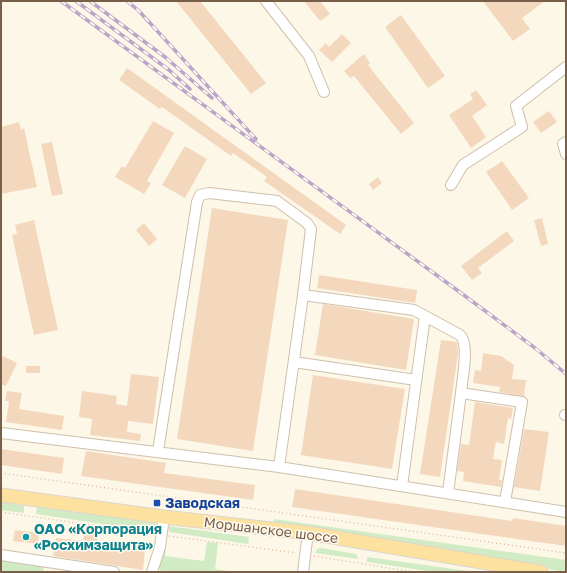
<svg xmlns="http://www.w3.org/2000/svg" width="567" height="573" font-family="'Golos Text',sans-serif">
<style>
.green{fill:#d1ecc5}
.building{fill:#f3d8be}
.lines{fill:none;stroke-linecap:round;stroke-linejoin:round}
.minor-casing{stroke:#cfbfac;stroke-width:12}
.major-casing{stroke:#dcd5d0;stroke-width:15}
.path{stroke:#d9bca1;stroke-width:1.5;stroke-dasharray:1 3;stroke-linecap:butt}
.minor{stroke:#fff;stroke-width:10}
.major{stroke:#fde29f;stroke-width:13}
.rail-casing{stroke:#bba4c8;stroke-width:3.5}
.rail{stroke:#fffaee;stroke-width:2;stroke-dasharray:6;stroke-linecap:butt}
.transit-dot{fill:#1a4fb4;stroke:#fffaee;stroke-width:1.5}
.culture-dot{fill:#0f9aa8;stroke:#fffaee;stroke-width:1.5}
.labels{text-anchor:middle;stroke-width:3;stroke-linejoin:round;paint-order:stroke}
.transit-label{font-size:14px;font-weight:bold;fill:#164399;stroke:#fffaee;text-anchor:start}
.culture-label{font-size:14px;font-weight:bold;fill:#0d838f;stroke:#fffaee;text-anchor:start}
.street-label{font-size:14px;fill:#785f4a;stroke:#fffaee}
</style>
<rect width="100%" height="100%" fill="#fdf7e7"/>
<path class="green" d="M1,502l23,4v7l-23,-3z
M37,506l119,17 -2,9 -118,-18z
M274,519l292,41v12l-292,-45z
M169,526l80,11 -1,7 -79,-12z
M207,542l11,1 -3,26 20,3 -74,-1 -2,-3 3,-20h4l-1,8 39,5z
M321,548l35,6 2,5 -43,-6 2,-4z
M367,557l109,15h-42l-67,-10z
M1,559l43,6 -1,7h-42z"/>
<path class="building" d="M176,1h24l66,82 -15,11z
M304,1h16l10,13 -10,7z
M483,1h62l-23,17 8,11 -17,12z
M401,15l44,61 -17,12 -43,-61z
M342,34l9,9 -19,19 -13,-12 7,-7 3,4z
M364,54l6,9 -2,2 46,58 -13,11 -47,-58 -4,2 -6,-7z
M127,68l219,157 -6,9 -76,-53 3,-4 -34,-24 -2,3 -69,-49 -2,2 -41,-29z
M476,90l11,15 -15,11 14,21 -15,11 -22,-33 24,-16 -3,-5z
M549,111l8,11 -16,11 -8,-11z
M153,121l21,12 -27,48 4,2 -7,11 -29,-17 7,-11 3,2z
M19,122l2,8 3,-2 13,59 -36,7v-67z
M52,142l11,52 -11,2 -11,-52z
M185,146l22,13 -22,39 -23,-13z
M502,161l27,37 -17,12 -26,-38z
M378,177l4,6 -9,7 -4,-6z
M212,208l76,12 -35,231 -76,-12z
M542,218l6,26 -7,2 -7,-26z
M34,220l24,110 -24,5 -22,-100 5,-1 -2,-9z
M144,223l13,16 -8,7 -13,-16z
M507,231l7,10 -36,27 4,5 -10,7 -11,-14z
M319,275l98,15 -2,13 -98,-15z
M323,304l91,15 -8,51 -91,-15z
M441,340l16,2 1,12 -18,123 -20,-3z
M483,353l18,3 13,9 -2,14 14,1 -2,16 -25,-4 1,-5 -27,-4 2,-13 6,1z
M3,356l14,7 -11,23 -5,-2v-24z
M26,366h14v7h-14z
M131,374l28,3 -6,47 -25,-3 -1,11 14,2 -1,7 -50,-6 2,-16 -13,-2 3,-26 35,5 -1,8 11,2z
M313,375l92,14 -13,80 -91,-14z
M7,391l15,2 -3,16 45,7 -2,14 -56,-8 3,-21h-4z
M475,402l38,6 -2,11 -3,-1 -4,26 -8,-2 -3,17 9,1 -3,20h3l-1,7 -38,-6 1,-9 -7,-1 4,-27 8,1z
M524,429l25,3 -9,59 -26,-4z
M1,449l63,9 -2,16 -61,-9z
M86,451l80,12 -2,10 91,12 -2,15 -172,-24z
M295,489l217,32 1,-3 53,8v20l-274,-39z
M85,526l14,2 -2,15 48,7 -2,20 -90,-14 3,-18 27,3z
M15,530l24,3 -1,11 -25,-3z"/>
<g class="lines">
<defs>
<path id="minor" d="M266,1l43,55 15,36
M566,142l-3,2 3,10
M451,185l12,-20 59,-38 -6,-21 50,-39
M425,316l35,19c10,9 2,44 1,58
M294,362l122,18
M565,415h1
M1,433l278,34 287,45
M158,451l39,-249 3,-7 9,-2 68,8 30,22 4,6 -8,66
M279,467l24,-172 111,15 11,6 -23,170
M448,493l13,-100 61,9 -17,100
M1,555l113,17
M152,572l8,-25 4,-30
M303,572l5,-39"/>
<path id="major" d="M1,495l163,22 144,16 233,39"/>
</defs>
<use href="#minor" class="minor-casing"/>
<use href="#major" class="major-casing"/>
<path class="path" d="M1,473l565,80
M1,512l153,22
M169,536l127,17
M136,549h3
M314,556l100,16"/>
<use href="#minor" class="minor"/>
<use href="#major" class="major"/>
<defs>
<path id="rail" d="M61,1l400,292 74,55 31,26
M76,1l93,69 21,19
M90,1l75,56 47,41
M127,1l12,10 117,128"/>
</defs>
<use href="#rail" class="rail-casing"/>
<use href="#rail" class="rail"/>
</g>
<rect class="transit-dot" x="153" y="499" width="8" height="8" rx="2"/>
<circle class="culture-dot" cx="26" cy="537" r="4"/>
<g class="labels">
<g class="transit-label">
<text x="165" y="508">Заводская</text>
</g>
<g class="culture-label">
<text x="34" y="534">ОАО «Корпорация<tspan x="34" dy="16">«Росхимзащита»</tspan></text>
</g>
<g class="street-label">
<text transform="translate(271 530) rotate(7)" y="5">Моршанское шоссе</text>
</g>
</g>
<rect width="567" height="573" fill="none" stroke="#785f4a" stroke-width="4"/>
</svg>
